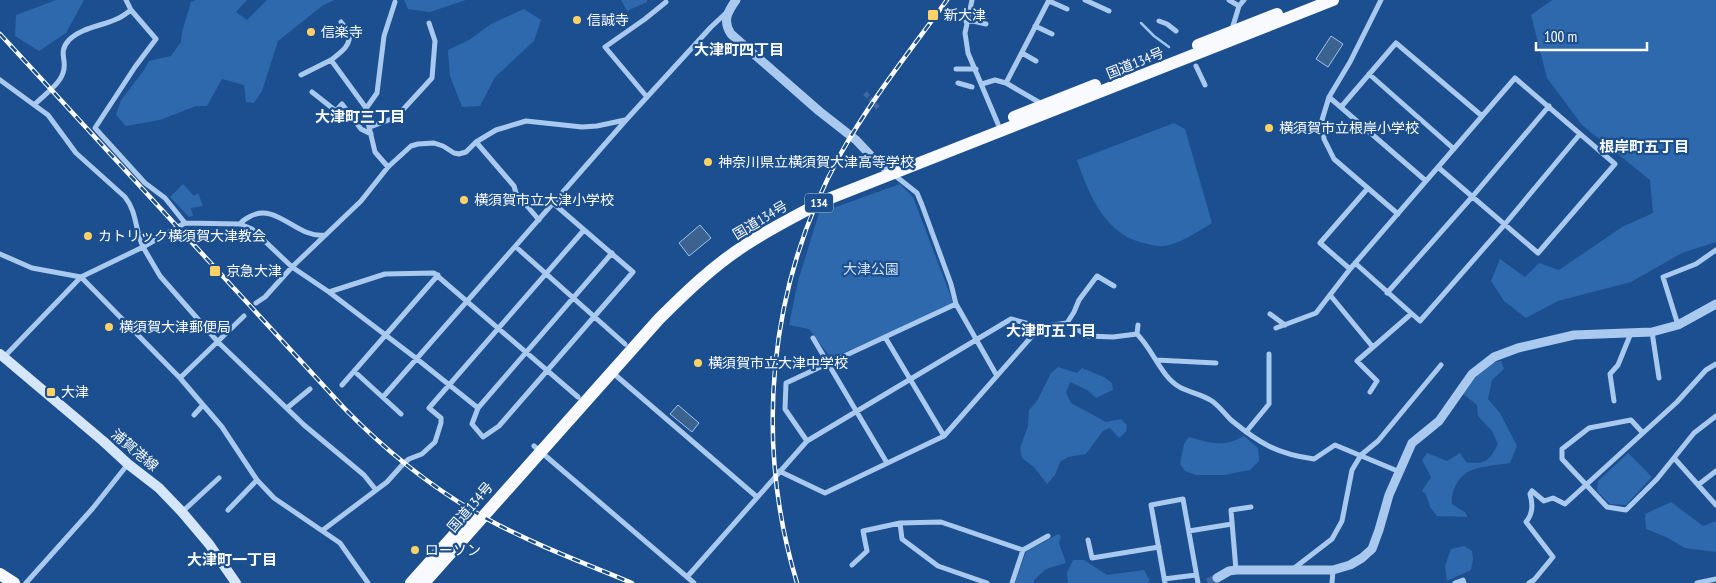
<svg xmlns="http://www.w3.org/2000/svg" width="1716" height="583" font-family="'PT Sans Narrow','Noto Sans JP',sans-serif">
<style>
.green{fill:#2e69ad}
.water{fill:#3c6290;stroke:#9cc4f0}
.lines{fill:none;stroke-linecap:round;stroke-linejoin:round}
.stream{stroke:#9cc4f0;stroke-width:2.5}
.minor-tunnel{stroke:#3d69a0;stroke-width:5;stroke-dasharray:5 2.5;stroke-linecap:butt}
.tertiary-tunnel{stroke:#3d69a0;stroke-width:9;stroke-dasharray:9 4.5;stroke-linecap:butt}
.minor{stroke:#a9c9ee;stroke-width:5}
.tertiary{stroke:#a9c9ee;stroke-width:9}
.secondary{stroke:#d6e6fa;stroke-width:10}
.trunk{stroke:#f8faff;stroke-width:12}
.rail-casing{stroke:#fff;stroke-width:4.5}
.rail{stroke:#1b4f8f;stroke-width:2.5;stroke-dasharray:8;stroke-linecap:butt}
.poi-dot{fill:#ffd166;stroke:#1b4f8f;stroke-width:2}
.labels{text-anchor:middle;stroke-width:4.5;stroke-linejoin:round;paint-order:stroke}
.shield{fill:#1b4f8f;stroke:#bbcadd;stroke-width:1}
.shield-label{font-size:12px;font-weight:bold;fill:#fff}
.poi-label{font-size:14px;fill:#fff;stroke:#1b4f8f;text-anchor:start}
.street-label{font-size:14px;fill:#fff;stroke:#1b4f8f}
.park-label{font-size:14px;fill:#cfe3fa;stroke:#1b4f8f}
.neighbourhood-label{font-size:15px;font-weight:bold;fill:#fff;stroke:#1b4f8f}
</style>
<rect width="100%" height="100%" fill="#1b4f8f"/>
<path class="green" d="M56,0h28l-18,33 -27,18 -24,-15 1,-21z
M196,0h51l-11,12 11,8 20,-20h67l-12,6 -44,35 -16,50 -8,12 -8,-1 -2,-17 -22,-6 -15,27h-11l-36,14 -34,6 -10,-11 5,-15 23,-30 5,-9 22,-5 10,-14 1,-10 9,-30z
M404,0h62l-36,12 -22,-3z
M621,0h26v2l-20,9z
M1552,0h164v242l-34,11 -51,29 -73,19 -32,17 -22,-17 -13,-20 9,-22 25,18 14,-14 20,7 63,-43 31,-14 -3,-33 -68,-55 -35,-47 -16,-63z
M524,9l17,11 -7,21 -39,36 -15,29 -18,1 -12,-31 -2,-26 21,-10 22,-16z
M1174,123l11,6 27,94c-13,8 -34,22 -49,23 -5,1 -11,-1 -15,-2 -42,-7 -59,-48 -71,-84z
M183,184l11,12 4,-3 5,13 -12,2 2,8 -4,1 -19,-20z
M900,184l13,13 41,108 -123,53 -22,-29 -20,-4 9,-44 21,-68z
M1501,361l3,8 -12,11 -4,19 12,14 17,33 -7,17c-12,2 -30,3 -40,8 -11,4 -20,22 -18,33l14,9 1,4 -30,-1 -7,-9 -4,-13 -4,-3 9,-14 -9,-17 5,-7 20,8 13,-8 6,9c20,3 23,-1 32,-18l-6,-13 -14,-15 -1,-11 -14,-11c11,-14 19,-30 38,-33z
M1058,367l19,6 5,-5 22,9 8,6 1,7 -17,8 -9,-8 -17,-8 -4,11 5,10 35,19 15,-3 6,6 -1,7 -7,6 -9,-10 -7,3 -17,23 -18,3 -8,5 -5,13 -8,9 -13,-17 -12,-9 -2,-10 8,-22 1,-16 8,-9 14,-28z
M1244,436l14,12 1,13 -9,9 -26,5h-28l-11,-4 -5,-7 4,-20 5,-7c23,6 33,11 55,-1z
M1628,453l24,24 -26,28 -16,-1 -13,-13 1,-10z
M1671,502l32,24 13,-5v31l-31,-4 -19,-11 -20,-8 -1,-15z
M1058,534l3,2 -2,7 7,20 -20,6 -12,11v3h-19l11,-31z
M1464,546l8,5 1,8 -2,11 -24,11 -2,-15 6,-17z
M1073,560h11l23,15 37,-5 6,11 -3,2h-79l-1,-10z"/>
<path class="water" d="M1331,36l12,8 -15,23 -12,-8z
M700,225l11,13 -22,18 -10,-13z
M678,405l21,18 -7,9 -22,-18z"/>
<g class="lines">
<path class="stream" d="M1141,23l13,13 15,11"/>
<path class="minor-tunnel" d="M865,93l13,15"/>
<path class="tertiary-tunnel" d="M1208,583l9,-5"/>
<path class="minor" d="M126,0l5,10 25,29 -21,28 -40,61 50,55 20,15 20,25
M972,0l-7,33 3,20 30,71
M1085,0l24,11
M1229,0l10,6
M1381,0l-31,62 -21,35 -7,23 2,19 10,20 64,55
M1049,1l18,8
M1159,21l8,3 9,7
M341,22l9,11c0,14 -9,19 -19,27l35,48
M966,22l7,-1 13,3
M1035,26l17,8
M1232,29l7,-23 5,-6
M1022,53l14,8
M1196,66l9,19
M956,69h20
M1369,74l85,75
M301,75l30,-15
M0,80l48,35 28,38 49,44c12,15 10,33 18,50l-62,30 -77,80
M958,83l14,4
M1006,83l43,-83
M982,84l13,-4 11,3 36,21
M312,92l24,19 6,-7 19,25 10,5
M647,97l-42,-50 40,-28 21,-17
M1329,97l97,84
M35,104c9,-9 24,-19 28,-31 5,-13 -6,-20 6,-33 13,-13 34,-14 50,-22 4,-2 8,-5 12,-8
M1341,107l55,-64 86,73
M370,127l24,-9 5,-4 33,-36 3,-37 -6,-18
M476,142l38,44 2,7 23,27
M388,167l-13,-15 -10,-42 12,-17 7,-57 11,-34
M893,174l24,19 5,12 29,79 5,20 41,72
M1368,188l-48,55 30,26 165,-191 100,86 -77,89 -99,-85
M553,203l80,69 -134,154 -16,11 -11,-13 6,-16 134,-155
M240,224c3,-4 5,-5 9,-7 27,-16 48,22 76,18
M516,247l109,97
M0,254l32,14 49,9 99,101 42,49 35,53 17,18 66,45 28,40
M1355,263l65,58 85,-97 75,-90
M329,292l56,-18 49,-1 144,124
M1387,293l85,-96 77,-91
M1330,295l42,51
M256,303l9,-6 27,-30 69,-66 27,-34 23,-21 7,-2 16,-1 9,3 11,7 5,1 7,-2 10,-10 20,-12 30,-9 56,6 15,-1 28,-6
M1270,314l15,11
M1067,323l7,-11 5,-12 18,-24 17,10
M1678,325l-15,-48 33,-13 20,-14
M1276,328l40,-15 34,-44
M1652,332l7,46
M1137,334l1,-9
M885,337l59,99
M813,338l74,125
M1156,360l60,3
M354,371l47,43
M613,373l144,124
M180,378l64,-62
M342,385l96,-110
M1370,392l7,-11 -20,-20 54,-47
M383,397l243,-277 85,-93 15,-14
M1614,401l-4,-27 8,-9 13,-32
M287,408l23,-19
M194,415l9,-10
M1246,432l23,-28v-50
M1642,432l-11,-12 -42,8 -27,21v10l45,48 19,3 31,-31 37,-46 22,-17
M807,441l-22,-32 1,-26 170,-79
M534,446l160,137
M1675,459l41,46
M779,471l46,22 119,-57 96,-109
M1698,485l18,-14
M376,490l-12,-15 -60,-50 -86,-83 -58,-66 -17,-29 42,-24 55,1 12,5 40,38 37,25 88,67 61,49
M1532,491l12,10 9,-3 12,6 112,-102 29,-32 10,-6
M228,510l29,-30
M182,512l37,-34
M900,523l2,16 36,27 49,17
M323,530l64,-48 17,-19 5,-4 13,-5 13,-12 6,-19v-5l-12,-10 155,-178
M1189,531l43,-7
M1088,540l4,18 67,-11
M852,565l15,-14 -4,-20 37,-8 41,-1 82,28
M1293,569l39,-30 10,-18 10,-51 9,-15 17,-14 63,-76
M1236,570l-5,-60 20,-3
M687,577l120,-136 204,-122 29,8 27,-4 21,13 25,1 24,-3c12,12 18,27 29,41 15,19 29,15 46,26 7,5 13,13 19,19 28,23 46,34 83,39l21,-14 65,27
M1164,579l32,-4
M26,583l67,-75 35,-44
M1012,583l11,-33 25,-14
M1165,583l-14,-78 32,-6 15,84
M1332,583l1,-13
M1455,583l8,-3 1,3
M1529,583l5,-3 19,-23 -27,-35c7,-8 7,-18 4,-28l2,-3
M1697,583l19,-4"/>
<path class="tertiary" d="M736,0c-8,11 -14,21 -5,34l88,77 37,29 18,19 19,15
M1217,578l12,-7 7,-1h97l17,-5 12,-7 10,-9 7,-19 10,-35 23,-52 27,-22 33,-47 22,-17 24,-9 56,-13 78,-3 26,-7 38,-21"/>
<path class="secondary" d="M0,354l103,87 25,23 31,24 23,24 27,32 27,39"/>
<path class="trunk" d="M1198,45l79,-31
M1014,117l81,-32
M0,574l14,9
M411,583l60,-67
M424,583l235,-264c27,-27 55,-54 88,-75 26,-17 54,-31 81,-45l505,-199"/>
<defs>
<path id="rail" d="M0,34l345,375c43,44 91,82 144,111 46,25 95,43 143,63
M797,583c-43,-142 -29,-297 43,-428 30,-54 70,-104 107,-155"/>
</defs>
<use href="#rail" class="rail-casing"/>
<use href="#rail" class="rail"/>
</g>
<g class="poi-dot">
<rect x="927" y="9" width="12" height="12" rx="2.5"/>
<circle cx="577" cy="20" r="5"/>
<circle cx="311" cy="32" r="5"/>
<circle cx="1269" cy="128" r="5"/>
<circle cx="708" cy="162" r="5"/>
<circle cx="464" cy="200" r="5"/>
<circle cx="88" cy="236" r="5"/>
<rect x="209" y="265" width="12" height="12" rx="2.5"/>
<circle cx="109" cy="327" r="5"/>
<circle cx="698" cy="363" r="5"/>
<rect x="46" y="387" width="10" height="10" rx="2.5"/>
<circle cx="415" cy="550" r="5"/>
</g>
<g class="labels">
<rect class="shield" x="805" y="193.5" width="28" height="19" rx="4"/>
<g class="shield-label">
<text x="819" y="207">134</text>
</g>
<g class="poi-label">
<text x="944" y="20">新大津</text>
<text x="587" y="25">信誠寺</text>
<text x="321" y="37">信楽寺</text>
<text x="1279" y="133">横須賀市立根岸小学校</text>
<text x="718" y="167">神奈川県立横須賀大津高等学校</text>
<text x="474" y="205">横須賀市立大津小学校</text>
<text x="98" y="241">カトリック横須賀大津教会</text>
<text x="226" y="276">京急大津</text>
<text x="119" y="332">横須賀大津郵便局</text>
<text x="708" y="368">横須賀市立大津中学校</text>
<text x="61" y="397">大津</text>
<text x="425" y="555">ローソン</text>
</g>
<g class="street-label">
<text transform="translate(1135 63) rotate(-22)" y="5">国道134号</text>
<text transform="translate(760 220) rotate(-31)" y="5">国道134号</text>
<text transform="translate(135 450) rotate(40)" y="5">浦賀港線</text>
<text transform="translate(470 507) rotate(-49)" y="5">国道134号</text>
</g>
<g class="park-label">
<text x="871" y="274">大津公園</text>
</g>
<g class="neighbourhood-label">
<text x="739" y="55">大津町四丁目</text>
<text x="360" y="122">大津町三丁目</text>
<text x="1644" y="152">根岸町五丁目</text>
<text x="1051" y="336">大津町五丁目</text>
<text x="232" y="565">大津町一丁目</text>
</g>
</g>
<path d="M1536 42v8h111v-8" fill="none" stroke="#ffffff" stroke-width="2.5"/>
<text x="1544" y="42" font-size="15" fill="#ffffff" stroke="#1b4f8f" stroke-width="4" paint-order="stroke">100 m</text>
</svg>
